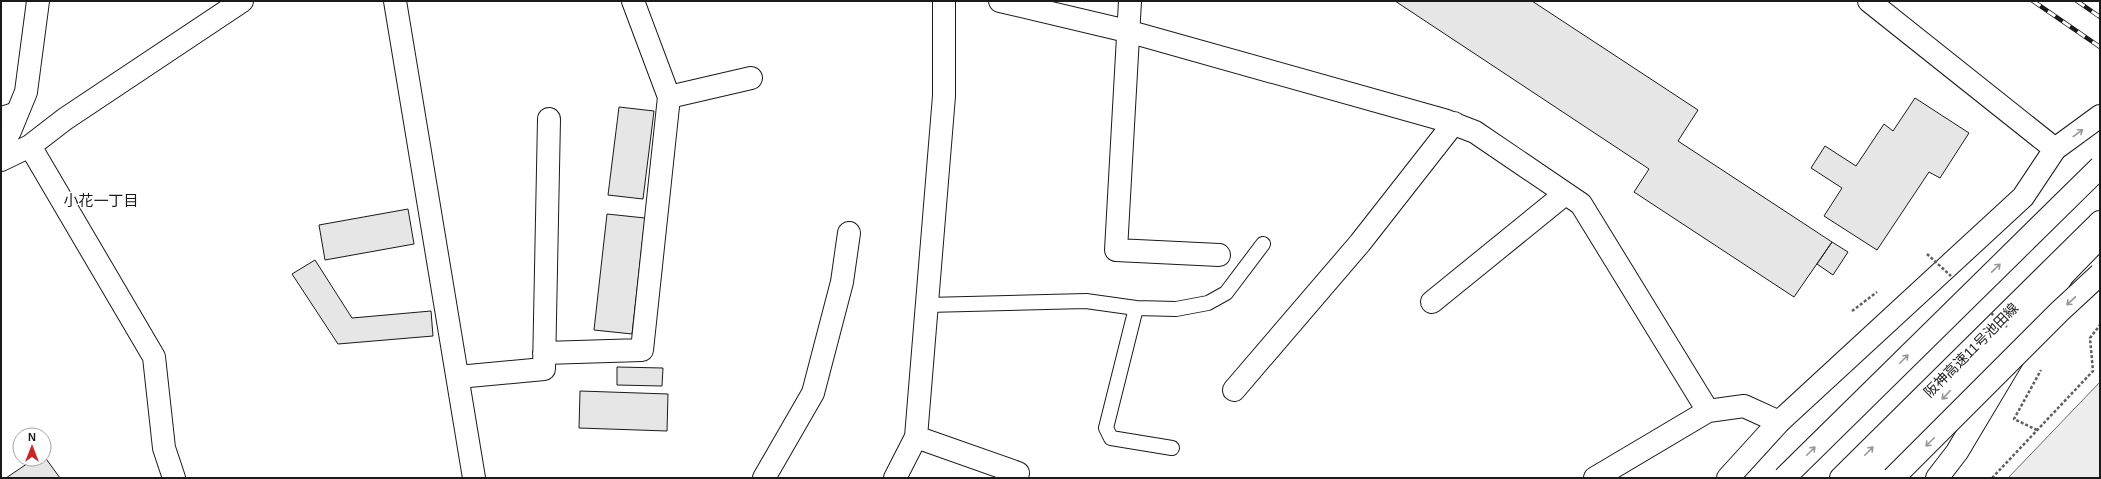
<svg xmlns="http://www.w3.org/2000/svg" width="2101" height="479" font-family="Helvetica,'Noto Sans JP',sans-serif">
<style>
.built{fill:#ededed;stroke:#6a6a6a}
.building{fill:#e6e6e6;stroke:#1a1a1a}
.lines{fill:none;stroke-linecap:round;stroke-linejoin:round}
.service-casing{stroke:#1a1a1a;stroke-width:16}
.minor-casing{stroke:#1a1a1a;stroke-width:24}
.tertiary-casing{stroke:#1a1a1a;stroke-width:24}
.motorway-casing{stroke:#1a1a1a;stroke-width:24}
.path{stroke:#5f5f5f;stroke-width:2.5;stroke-dasharray:3 2;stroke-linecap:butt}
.service{stroke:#fff;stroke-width:14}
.minor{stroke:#fff;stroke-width:22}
.tertiary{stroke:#fff;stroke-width:22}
.motorway{stroke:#fff;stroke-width:22}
.rail-casing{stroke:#1a1a1a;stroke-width:4.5}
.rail{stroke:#fff;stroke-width:3;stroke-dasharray:9;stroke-linecap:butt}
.motorway-bridge-casing{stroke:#1a1a1a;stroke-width:24;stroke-linecap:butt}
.path-bridge{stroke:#5f5f5f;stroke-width:2.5;stroke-dasharray:3 2;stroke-linecap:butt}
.motorway-bridge{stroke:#fff;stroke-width:22}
.oneway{stroke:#989898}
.labels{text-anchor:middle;stroke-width:3;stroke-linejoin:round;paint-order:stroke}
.street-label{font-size:14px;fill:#1a1a1a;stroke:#fff}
.neighbourhood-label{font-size:15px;fill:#1a1a1a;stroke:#fff}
</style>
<rect width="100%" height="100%" fill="#fff"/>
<path class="built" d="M2100,382v96h-92z"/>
<path class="building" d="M1395,1h137l166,109 -20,31 154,101 -38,55 -160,-105 15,-23z
M1915,98l54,35 -29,45 -11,-6 -52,78 -53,-34 18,-28 -31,-20 14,-22 31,20 28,-42 9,7z
M619,107l35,4 -11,88 -35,-4z
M408,209l6,35 -89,16 -6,-35z
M607,214l38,4 -13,116 -38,-4z
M1832,242l16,10 -15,23 -16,-11z
M315,260l37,58 79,-7 2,25 -95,8 -46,-70z
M617,367l46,1 -1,18 -45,-1z
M580,391l88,3 -1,37 -88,-3z
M44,456l16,22h-54l28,-19h10z"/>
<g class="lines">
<defs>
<path id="service" d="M1,114l19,-6
M927,305l159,-4 50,7 40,1 32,-6 18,-10 37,-49
M1136,308l-30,120 5,10 61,10"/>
<path id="minor" d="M395,1l79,477
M1000,1l127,30 317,89 31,12 106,72 127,207
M1130,1l-14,249 103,5
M669,97l82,-19
M1,146l9,-15 16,-39 12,-91
M30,146l124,211 10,91 10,30
M2055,149l45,-33
M1,160l29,-14 35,-27 177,-118
M1432,302l133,-108
M544,353l98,-3 27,-253 -36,-96
M458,377l86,-8 5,-250
M1234,390l126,-147 94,-120
M916,437l102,36
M764,478l49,-85 29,-111 7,-49
M895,478l21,-41 28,-341v-95
M1595,478l113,-67 36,-5 35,16
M1866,478l234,-241"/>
<path id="tertiary" d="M1728,478l51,-56 244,-225 32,-48 -186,-148"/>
<path id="motorway" d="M1841,478l259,-256
M1937,478l20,-26 107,-179"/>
</defs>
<use href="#service" class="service-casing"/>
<use href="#minor" class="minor-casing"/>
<use href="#tertiary" class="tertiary-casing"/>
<use href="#motorway" class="motorway-casing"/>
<path class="path" d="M1852,311l25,-19
M2037,430l-23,-11 27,-49
M1992,478l101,-107 -3,-33 10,-13"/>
<use href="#service" class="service"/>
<use href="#minor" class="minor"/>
<use href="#tertiary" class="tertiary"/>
<use href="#motorway" class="motorway"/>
<defs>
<path id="rail" d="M2033,1l67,46
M2077,1l23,16"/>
</defs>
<use href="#rail" class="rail-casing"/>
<use href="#rail" class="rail"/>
<defs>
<path id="motorway-bridge" d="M1784,478l316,-311
M1893,478l166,-166 41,-38"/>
</defs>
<use href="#motorway-bridge" class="motorway-bridge-casing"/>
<path class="path-bridge" d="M1927,254l24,22
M1991,313l16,14"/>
<use href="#motorway-bridge" class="motorway-bridge"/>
</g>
<defs><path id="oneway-shaft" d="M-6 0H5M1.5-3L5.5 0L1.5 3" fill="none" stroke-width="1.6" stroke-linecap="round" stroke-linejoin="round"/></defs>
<g class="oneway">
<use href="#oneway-shaft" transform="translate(2078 133) rotate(-36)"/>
<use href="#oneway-shaft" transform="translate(1996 268) rotate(-44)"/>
<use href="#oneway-shaft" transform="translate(2071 301) rotate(137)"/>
<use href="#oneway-shaft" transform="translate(1904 359) rotate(-45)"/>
<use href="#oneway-shaft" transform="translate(1946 395) rotate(134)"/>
<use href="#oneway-shaft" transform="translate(1930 442) rotate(135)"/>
<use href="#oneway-shaft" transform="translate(1811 451) rotate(-45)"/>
<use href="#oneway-shaft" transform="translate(1869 451) rotate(-45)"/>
</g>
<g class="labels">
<g class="street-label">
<text transform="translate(1971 350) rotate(-45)" y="5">阪神高速11号池田線</text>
</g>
<g class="neighbourhood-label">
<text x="101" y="206">小花一丁目</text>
</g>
</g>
<rect width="2101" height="479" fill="none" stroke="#1a1a1a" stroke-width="4"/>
<g transform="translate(32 447)"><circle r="19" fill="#ffffff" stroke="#a3a3a3"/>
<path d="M0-3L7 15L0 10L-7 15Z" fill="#c62828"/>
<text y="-6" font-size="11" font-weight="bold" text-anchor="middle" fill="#1a1a1a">N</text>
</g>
</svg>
